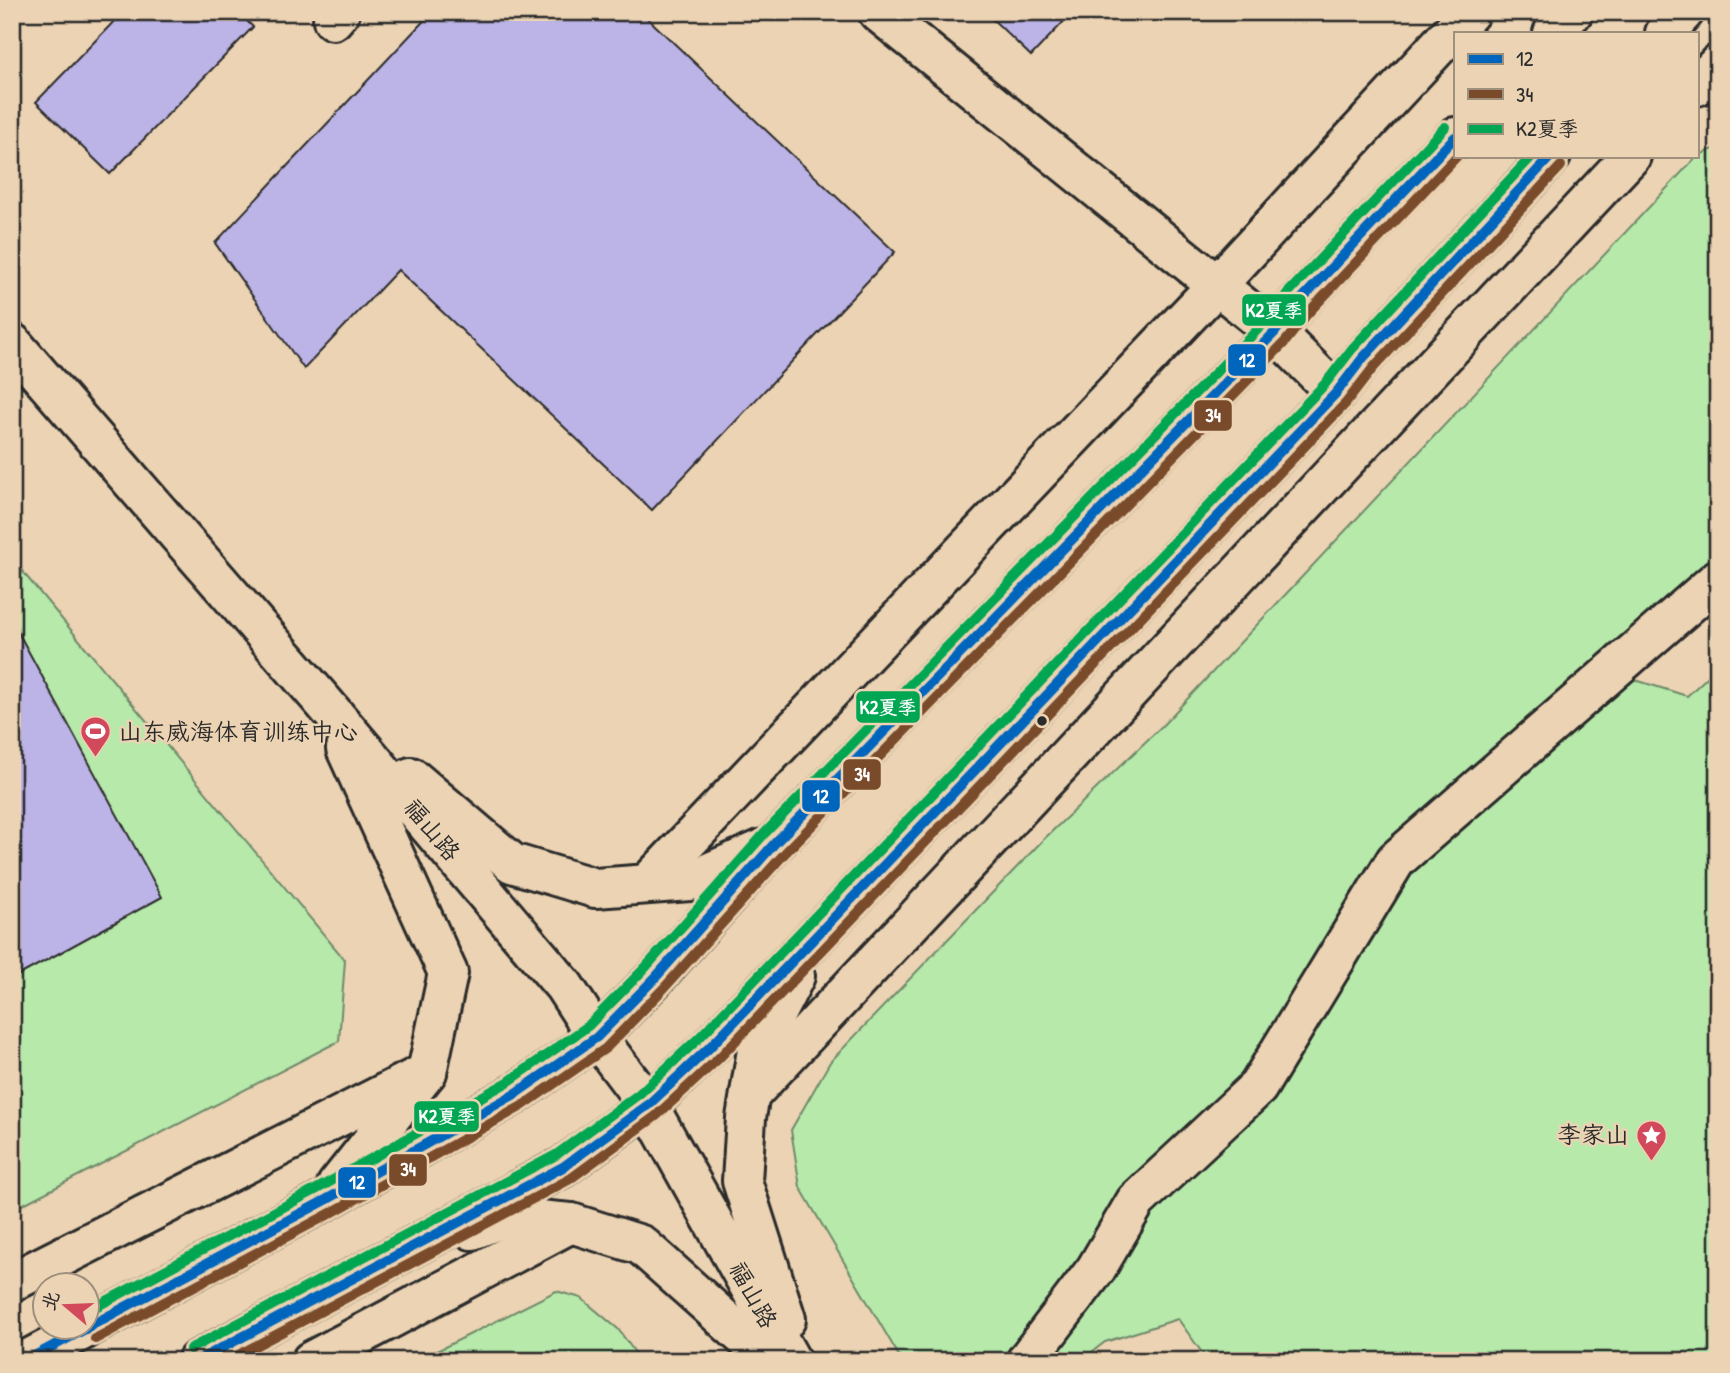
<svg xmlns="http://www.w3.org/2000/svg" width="1730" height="1373" font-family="'Patrick Hand','LXGW WenKai TC',sans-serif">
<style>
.green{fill:#b6e9aa;stroke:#708a6a;stroke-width:2}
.building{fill:#bcb4e6;stroke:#2b2b2b;stroke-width:2}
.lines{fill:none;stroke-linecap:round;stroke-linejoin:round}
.minor-casing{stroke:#2b2b2b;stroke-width:44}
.major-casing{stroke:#2b2b2b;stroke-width:44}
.minor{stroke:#ebd3b3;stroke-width:38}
.major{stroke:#ebd3b3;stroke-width:38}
.bus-1-casing{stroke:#ebd3b3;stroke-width:16}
.bus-2-casing{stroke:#ebd3b3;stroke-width:16}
.bus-3-casing{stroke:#ebd3b3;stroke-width:16}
.bus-1{stroke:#0065bd;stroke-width:10}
.bus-2{stroke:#7a4b2a;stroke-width:10}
.bus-3{stroke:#00a651;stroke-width:10}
.bus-dot{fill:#2b2b2b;stroke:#ebd3b3;stroke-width:2.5}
.labels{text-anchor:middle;stroke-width:5;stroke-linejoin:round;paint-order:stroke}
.poi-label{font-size:24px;fill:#2b2b2b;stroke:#ebd3b3;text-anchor:start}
.street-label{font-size:24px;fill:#2b2b2b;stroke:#ebd3b3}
.line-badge{stroke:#ebd3b3;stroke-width:2.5}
.badge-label{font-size:19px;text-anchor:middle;font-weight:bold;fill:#fff}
</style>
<rect width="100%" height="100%" fill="#ebd3b3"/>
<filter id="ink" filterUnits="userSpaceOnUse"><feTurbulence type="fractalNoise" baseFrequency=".0143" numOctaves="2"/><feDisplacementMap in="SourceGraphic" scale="14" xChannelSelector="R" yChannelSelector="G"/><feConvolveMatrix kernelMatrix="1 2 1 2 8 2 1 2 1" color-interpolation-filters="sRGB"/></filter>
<g filter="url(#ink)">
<path class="green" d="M1718,147v429l-105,97 74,23 31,-29v694h-510l-30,-42 -73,23 -25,19h-178l-102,-174 -9,-57 39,-68 214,-223 118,-113 535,-570z
M12,559l333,401 -6,81 -327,169z
M556,1291l25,7 37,31 23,32h-224z"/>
<path class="building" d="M123,12h115l15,15 -143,147 -74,-72z
M432,12h209l254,240 -243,258 -254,-240 -94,99 -89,-126z
M985,12h88l-42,44z
M12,621l150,276 -150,82z"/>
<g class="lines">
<defs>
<path id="minor" d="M878,12l397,320 61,61
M333,20l7,-8
M1697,86l21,-22
M647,884l570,-599 253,-273
M750,1095l881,-939
M12,1282l415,-210
M311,1361l260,-138
M1026,1361l70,-92 40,-68 122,-114 138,-227 322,-281"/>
<path id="major" d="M1553,33l20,-21
M1665,33l19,-21
M12,343l314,362 238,281 33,51 51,68 143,256
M411,777l101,86 83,25 95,-7 73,-32
M337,1185l90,-113 21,-99 -102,-224
M472,1230l33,-13 66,6 70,22 130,116
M786,1319l-44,-138 4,-63 11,-68 38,-74
M88,1327l236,-126 191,-107 82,-57 58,-59 120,-135 500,-511 22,-28 158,-167
M25,1361l62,-33
M197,1361l366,-194 85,-62 61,-57 627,-655 26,-34 189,-203"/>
</defs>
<use href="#minor" class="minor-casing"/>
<use href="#major" class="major-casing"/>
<use href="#minor" class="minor"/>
<use href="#major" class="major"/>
<defs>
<path id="bus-1" d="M88,1327l236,-126 191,-107 82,-57 58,-59 120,-135 500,-511 22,-28 158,-167
M25,1361l62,-33
M197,1361l366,-194 85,-62 61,-57 627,-655 26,-34 189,-203"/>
<path id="bus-2" d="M95,1339l236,-126 191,-107 84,-58 59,-61 120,-134 500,-511 23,-29 149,-157
M227,1361l343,-182 86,-63 63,-58 627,-655 27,-35 188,-202"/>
<path id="bus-3" d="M88,1311l229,-122 191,-107 80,-56 57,-58 120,-135 499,-510 23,-29 158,-167
M190,1349l366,-194 83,-61 60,-56 626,-654 27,-35 180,-193"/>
</defs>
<use href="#bus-1" class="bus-1-casing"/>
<use href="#bus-2" class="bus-2-casing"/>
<use href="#bus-3" class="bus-3-casing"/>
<use href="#bus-1" class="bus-1"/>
<use href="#bus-2" class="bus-2"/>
<use href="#bus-3" class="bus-3"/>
</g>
</g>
<defs>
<symbol id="stadium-pin" viewBox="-11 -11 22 30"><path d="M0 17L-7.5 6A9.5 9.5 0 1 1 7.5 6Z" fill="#d1495b" stroke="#ebd3b3"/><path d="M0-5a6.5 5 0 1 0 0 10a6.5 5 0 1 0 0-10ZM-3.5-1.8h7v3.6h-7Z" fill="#fff"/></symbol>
<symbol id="sight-pin" viewBox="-11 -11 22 30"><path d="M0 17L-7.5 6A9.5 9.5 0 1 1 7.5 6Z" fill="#d1495b" stroke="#ebd3b3"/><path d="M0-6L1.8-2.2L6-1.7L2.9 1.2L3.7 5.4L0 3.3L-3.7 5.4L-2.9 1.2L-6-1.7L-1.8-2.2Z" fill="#fff"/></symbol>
</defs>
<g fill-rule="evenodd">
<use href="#stadium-pin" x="78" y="714" width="35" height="47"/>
<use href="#sight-pin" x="1634" y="1118" width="35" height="47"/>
</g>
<circle class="bus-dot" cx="1042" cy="721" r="6"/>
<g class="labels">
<g class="poi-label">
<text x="118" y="740">山东威海体育训练中心</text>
<text x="1629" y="1143" text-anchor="end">李家山</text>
</g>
<g class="street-label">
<text transform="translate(432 830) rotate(50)" y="8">福山路</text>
<text transform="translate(753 1295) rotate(61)" y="8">福山路</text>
</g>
</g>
<g class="line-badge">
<rect x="1241" y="293" width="66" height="34" rx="7" fill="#00a651"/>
<rect x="1227" y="343" width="40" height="34" rx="7" fill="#0065bd"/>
<rect x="1193" y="399" width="40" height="33" rx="7" fill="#7a4b2a"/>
<rect x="855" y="690" width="66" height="34" rx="7" fill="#00a651"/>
<rect x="842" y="758" width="40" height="33" rx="7" fill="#7a4b2a"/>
<rect x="801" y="779" width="40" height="34" rx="7" fill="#0065bd"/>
<rect x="413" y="1100" width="67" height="33" rx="7" fill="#00a651"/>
<rect x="388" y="1153" width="40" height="34" rx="7" fill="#7a4b2a"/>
<rect x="337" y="1166" width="40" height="33" rx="7" fill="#0065bd"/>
</g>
<g class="badge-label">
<text x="1274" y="317">K2夏季</text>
<text x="1247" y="367">12</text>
<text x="1213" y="422">34</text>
<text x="888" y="714">K2夏季</text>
<text x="862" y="781">34</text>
<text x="821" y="803">12</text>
<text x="447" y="1123">K2夏季</text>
<text x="408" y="1176">34</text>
<text x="357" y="1189">12</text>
</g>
<rect width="1730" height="1373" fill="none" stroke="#ebd3b3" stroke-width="42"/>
<rect x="21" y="21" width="1688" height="1331" fill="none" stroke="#2b2b2b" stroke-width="2.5" filter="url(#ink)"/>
<rect x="1454" y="32" width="245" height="126" fill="#ebd3b3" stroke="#9e907d" stroke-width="2"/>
<rect x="1468" y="54" width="35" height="10" fill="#0065bd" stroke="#9e907d" stroke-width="2"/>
<text x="1516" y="66" font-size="21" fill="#2b2b2b">12</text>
<rect x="1468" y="89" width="35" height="10" fill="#7a4b2a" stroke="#9e907d" stroke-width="2"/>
<text x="1516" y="102" font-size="21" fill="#2b2b2b">34</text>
<rect x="1468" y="124" width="35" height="10" fill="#00a651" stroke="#9e907d" stroke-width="2"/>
<text x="1516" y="136" font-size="21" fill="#2b2b2b">K2夏季</text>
<g transform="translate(66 1306) rotate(289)"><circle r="33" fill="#ebd3b3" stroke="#9e907d" stroke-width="2"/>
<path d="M0-5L12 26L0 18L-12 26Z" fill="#d1495b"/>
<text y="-10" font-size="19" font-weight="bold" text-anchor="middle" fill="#2b2b2b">北</text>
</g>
</svg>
